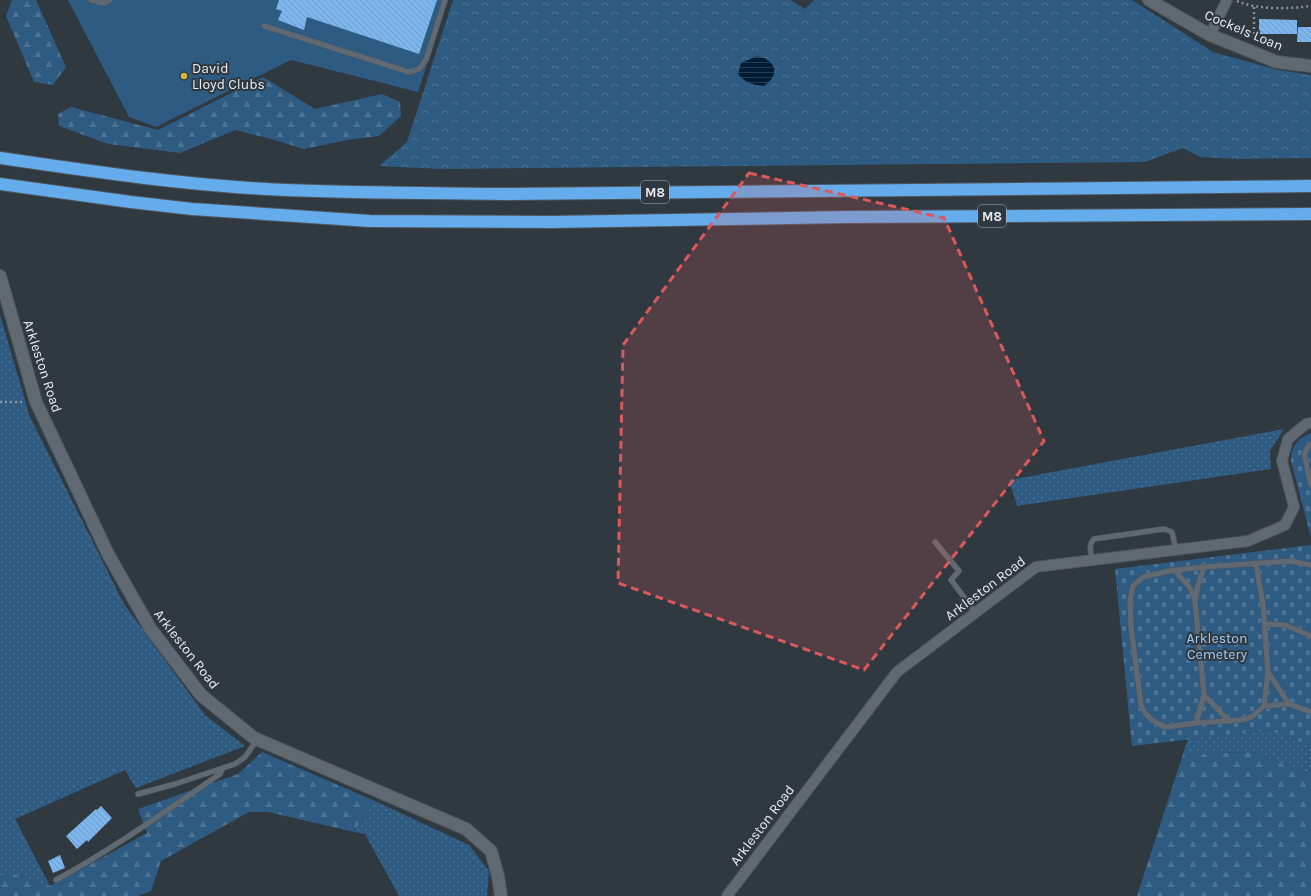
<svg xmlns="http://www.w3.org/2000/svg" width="1311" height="896" font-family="Karla,sans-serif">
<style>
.grass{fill:url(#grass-dots)}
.forest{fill:url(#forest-firs)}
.cemetery{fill:url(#cemetery-stones)}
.park{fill:url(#park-crowns)}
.pitch{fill:#2e5b82}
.water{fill:url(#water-rules)}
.building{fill:url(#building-back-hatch)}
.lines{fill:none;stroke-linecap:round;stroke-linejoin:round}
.lane-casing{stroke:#4e555b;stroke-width:6}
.street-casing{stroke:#4e555b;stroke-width:12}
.secondary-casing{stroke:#4e555b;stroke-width:14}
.highway-casing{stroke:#4e555b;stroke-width:14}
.path{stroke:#8b9299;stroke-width:2.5;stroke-dasharray:2 3;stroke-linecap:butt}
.lane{stroke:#606972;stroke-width:5}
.street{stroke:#606972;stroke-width:10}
.secondary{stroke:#606972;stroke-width:12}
.highway{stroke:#65aced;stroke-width:12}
.marked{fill:#da595a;fill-opacity:0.2;stroke:#da595a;stroke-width:3;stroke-dasharray:8 5;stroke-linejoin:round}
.poi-dot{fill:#d1b736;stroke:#303840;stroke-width:1.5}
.labels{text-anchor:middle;stroke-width:4;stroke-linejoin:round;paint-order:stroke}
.shield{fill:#303840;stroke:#b0b7bd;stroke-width:1}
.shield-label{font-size:13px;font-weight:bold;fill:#e7edf2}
.street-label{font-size:14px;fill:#e7edf2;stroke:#303840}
.poi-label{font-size:14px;fill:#e7edf2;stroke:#303840;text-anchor:start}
.park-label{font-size:14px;fill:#9fccf7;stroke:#303840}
</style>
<defs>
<pattern id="grass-dots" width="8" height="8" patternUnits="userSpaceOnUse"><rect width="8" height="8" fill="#2e5b82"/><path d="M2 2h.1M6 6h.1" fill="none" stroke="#4c7394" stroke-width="1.8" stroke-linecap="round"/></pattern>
<pattern id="forest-firs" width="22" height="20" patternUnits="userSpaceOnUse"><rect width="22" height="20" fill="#2e5b82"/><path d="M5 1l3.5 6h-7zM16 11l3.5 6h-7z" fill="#4c7394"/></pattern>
<pattern id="cemetery-stones" width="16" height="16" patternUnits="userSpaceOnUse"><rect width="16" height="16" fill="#2e5b82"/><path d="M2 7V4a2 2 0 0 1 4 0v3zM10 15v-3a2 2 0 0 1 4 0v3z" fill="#4c7394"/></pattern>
<pattern id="park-crowns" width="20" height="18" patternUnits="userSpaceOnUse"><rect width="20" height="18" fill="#2e5b82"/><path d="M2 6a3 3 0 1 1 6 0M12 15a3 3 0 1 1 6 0" fill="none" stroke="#4c7394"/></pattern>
<pattern id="water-rules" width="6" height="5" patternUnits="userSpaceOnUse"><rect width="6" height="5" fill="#001c34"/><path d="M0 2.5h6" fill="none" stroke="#253d52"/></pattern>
<pattern id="building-back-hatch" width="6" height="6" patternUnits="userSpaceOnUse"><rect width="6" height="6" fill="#7cb6ec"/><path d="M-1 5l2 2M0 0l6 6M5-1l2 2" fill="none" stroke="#6e9ac3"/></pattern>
</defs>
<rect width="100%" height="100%" fill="#303840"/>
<path class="grass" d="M0,315l30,102 94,187 81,111 40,31 -109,42 -11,-18 -110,49 35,67 -36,-12 -14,3z
M1284,429l-14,22 1,18 -254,37 -8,-26z
M1270,730l41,16v28l-58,-22 -70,2 5,-15z
M375,801l94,44 20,26 -2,25h-88l-34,-62 -11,-2z"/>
<path class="forest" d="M12,0h24l30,67 -13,18 -19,-3 -28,-66z
M263,77l52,32 67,-15 18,8 1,14 -22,20 -32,4 -43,9 -33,-10 -36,-9 -55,23 -72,-9 -49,-18 -1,-12 13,-7 87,23z
M262,752l113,49 -21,31 -86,-20h-19l-88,49 -10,30 -13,5h-138v-19l14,-3 36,12 97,-53 -9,-24 100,-35z
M1253,752l58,22v122h-174l46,-142z"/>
<path class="cemetery" d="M1311,433v104l-20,-76c0,-15 7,-23 20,-28z
M1311,545v201l-41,-16 -138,16 -17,-177z"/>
<path class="park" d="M453,0h338l14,9 9,-9h318l81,52 65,18 33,5v83l-73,1 -38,-2 -17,-9 -38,14 -703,7 -63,-3 28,-24z"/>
<path class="pitch" d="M68,0h380l-30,92 -127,-32 -135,67 -27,-10z"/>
<path class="water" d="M755,57c9,-1 14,3 19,10 1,9 -2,13 -10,19 -11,-1 -19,-3 -26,-12l3,-11z"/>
<path class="building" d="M279,0h158l-18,54 -112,-37 -3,13 -26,-10 4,-9 -6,-2z
M1259,19l38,1v14h-38z
M1298,27h13v15h-14z
M101,806l11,12 -24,24 -1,-2 -10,9 -11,-13 30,-27 1,1z
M60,855l5,13 -12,5 -5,-12z"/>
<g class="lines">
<defs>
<path id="lane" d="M91,0l13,3 6,-3
M264,26l145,46 10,-3 7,-9 19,-60
M1311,444l-3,3 -4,7 7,31
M935,542l24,29 -8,9 25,33
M1092,560c-1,-7 -4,-15 2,-21l70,-10 8,3 4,18
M1256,564l7,40 5,68 -4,34 25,-2 22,8
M1175,571l15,17 5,13
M1265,624l20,1 26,11
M1268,672l21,32
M1204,695l25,26
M1264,706l-12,11 -11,3 -45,3 -31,4 -13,-7 -7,-7 -4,-8 -10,-78 -1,-27 3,-14 10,-9 26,-6 35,-4 87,-6 20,4
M1196,723l8,-28 -9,-93 3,-17 6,-18
M138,794l37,-10 60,-20 10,-7 12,-17
M56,880c57,-31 110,-69 164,-106l3,-6"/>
<path id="street" d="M1210,35l17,-35
M727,896l170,-224 139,-105 212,-26 37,-16 9,-18 -12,-46 6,-22 18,-15 5,-1"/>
<path id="secondary" d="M1149,0l61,35 67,27 34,4
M0,276l36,126 72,152 42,74 51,67 53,43 212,91 25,22 7,25 3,20"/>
<path id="highway" d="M0,158c95,14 190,28 286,32 73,3 146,3 219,4l806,-8
M0,184l131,18 61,7 178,12 182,1 295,-5 464,-3"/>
</defs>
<use href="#lane" class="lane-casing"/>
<use href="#street" class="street-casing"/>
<use href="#secondary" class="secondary-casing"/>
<use href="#highway" class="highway-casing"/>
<path class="path" d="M1237,1c20,9 52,8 74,5
M1254,39v-33
M0,402h23"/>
<use href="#lane" class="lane"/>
<use href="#street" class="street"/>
<use href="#secondary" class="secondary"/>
<use href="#highway" class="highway"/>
</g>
<path class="marked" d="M749,173l195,45 100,223 -180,229 -246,-87 5,-238z"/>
<circle class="poi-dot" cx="184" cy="76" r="4"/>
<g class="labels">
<g class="shield">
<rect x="641" y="181" width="28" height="22" rx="3"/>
<rect x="978" y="205" width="28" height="22" rx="3"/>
</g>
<g class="shield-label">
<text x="655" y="197">M8</text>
<text x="992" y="221">M8</text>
</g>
<g class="street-label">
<text transform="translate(1244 30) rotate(23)" y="5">Cockels Loan</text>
<text transform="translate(43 366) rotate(72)" y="5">Arkleston Road</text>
<text transform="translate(985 588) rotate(-37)" y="5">Arkleston Road</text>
<text transform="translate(187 649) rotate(52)" y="5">Arkleston Road</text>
<text transform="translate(762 825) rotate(-53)" y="5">Arkleston Road</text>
</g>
<g class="poi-label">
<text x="192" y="73">David<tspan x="192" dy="16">Lloyd Clubs</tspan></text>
</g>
<g class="park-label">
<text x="1217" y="643">Arkleston<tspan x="1217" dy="16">Cemetery</tspan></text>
</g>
</g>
</svg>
